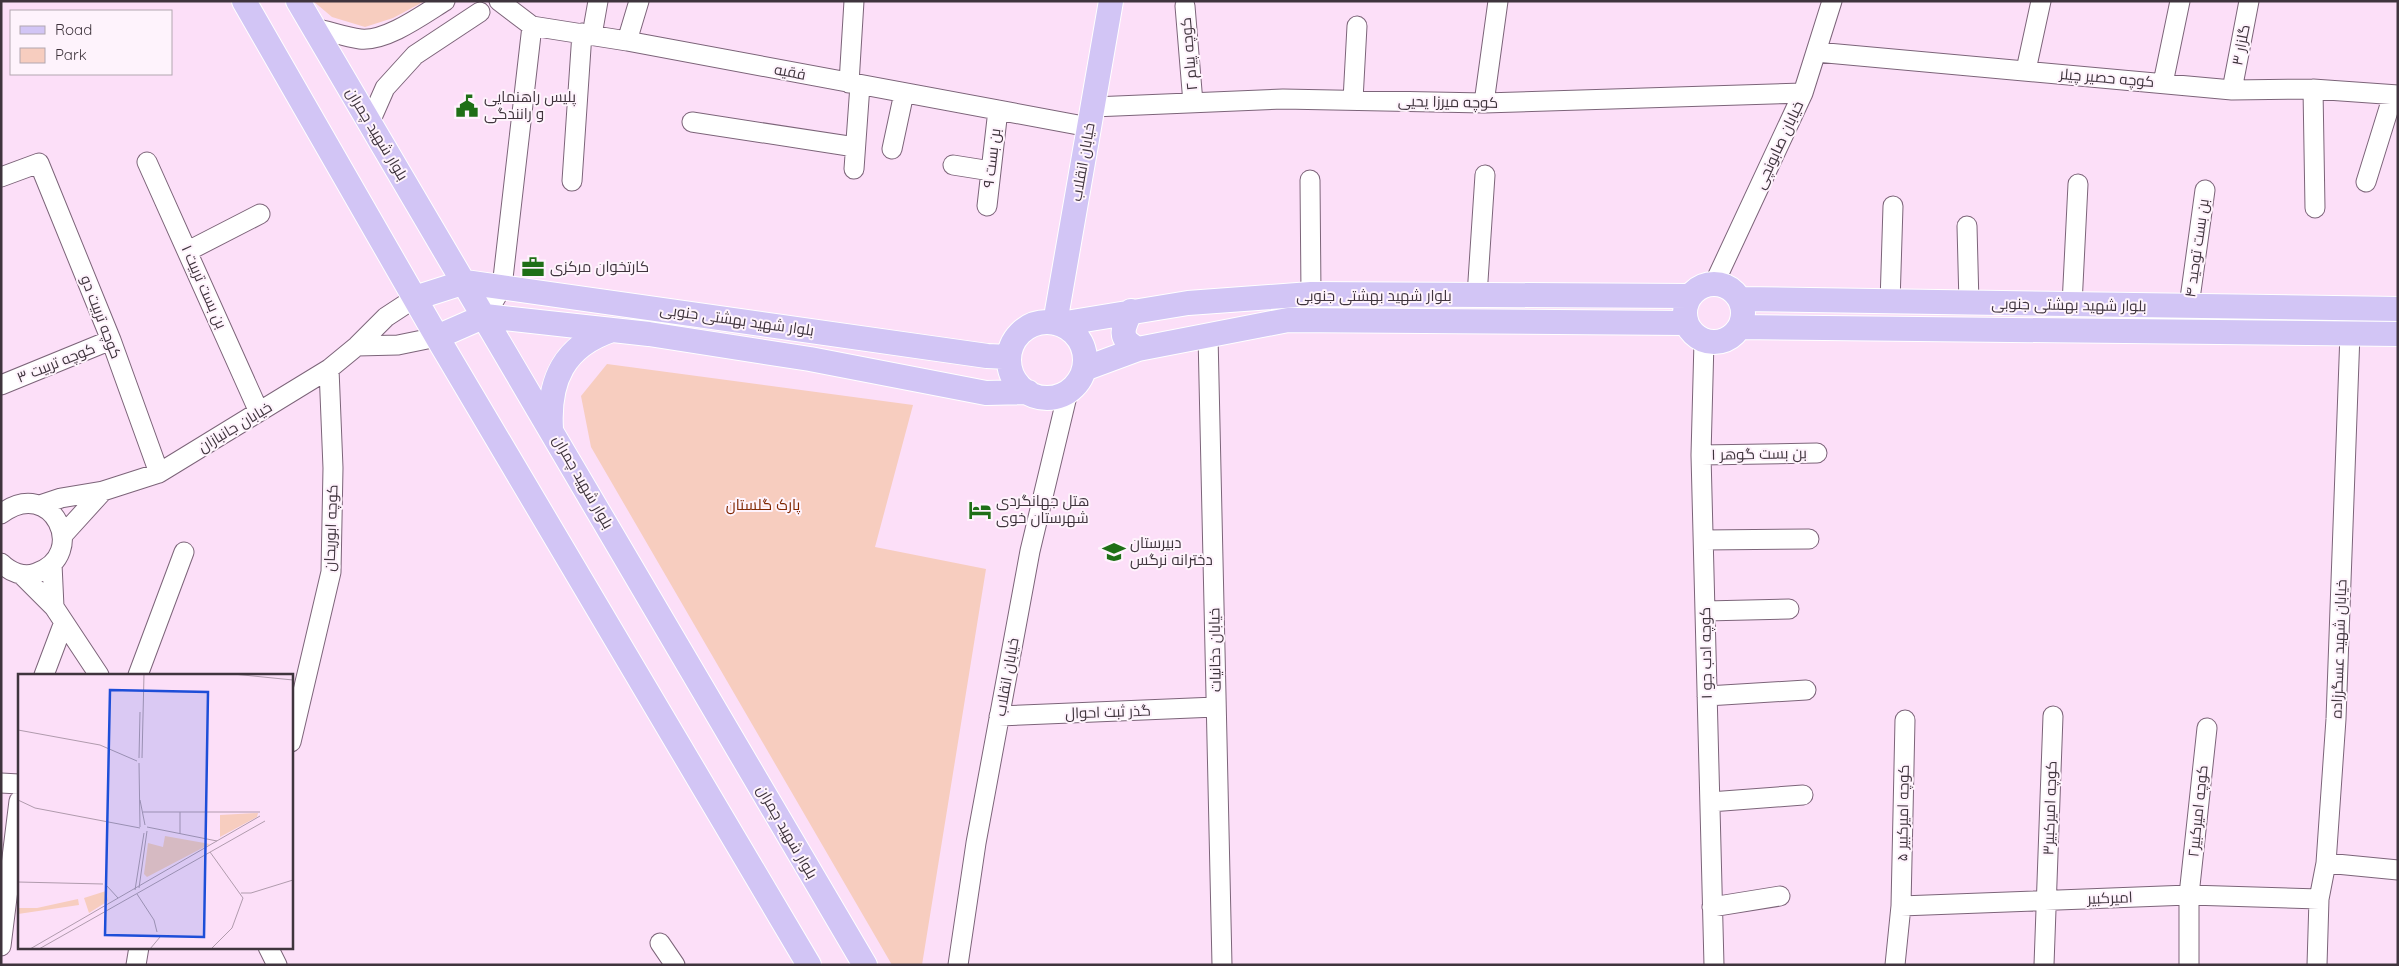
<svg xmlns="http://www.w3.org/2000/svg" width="2399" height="966" font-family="Quicksand,Cairo,sans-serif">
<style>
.green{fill:#f7cdbf}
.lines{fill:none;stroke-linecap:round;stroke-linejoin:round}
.minor-casing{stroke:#7c6479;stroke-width:21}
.major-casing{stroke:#fff;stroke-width:26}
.minor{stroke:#fff;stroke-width:19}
.major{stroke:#d2c5f5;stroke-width:24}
.labels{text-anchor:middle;stroke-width:4;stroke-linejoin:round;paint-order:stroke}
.street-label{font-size:15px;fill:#3f343d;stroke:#fef3fc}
.poi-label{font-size:15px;fill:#3f343d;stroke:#fef3fc;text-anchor:start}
.park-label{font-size:15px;fill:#7f2600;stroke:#fef3fc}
.inset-road{fill:none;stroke:#b09bad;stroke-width:1}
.view{fill:#1d4ed8;fill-opacity:0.15;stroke:#1d4ed8;stroke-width:2.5}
.inset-edge{fill:none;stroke:#3f343d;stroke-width:2.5}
</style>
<rect width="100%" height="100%" fill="#fcdff8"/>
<path class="green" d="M313,1h112l-32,17 -28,9 -33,-10z
M607,364l306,41 -38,142 111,22 -64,396h-30l-301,-518 -10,-51z"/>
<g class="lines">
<defs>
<path id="minor" d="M499,1l33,25 95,15 462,86
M1185,6l8,97
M314,28c15,3 31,9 46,11 26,3 64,-25 85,-38
M592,35l6,-34
M627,41l12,-40
M1816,52l416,38 81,-1 85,6
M2026,70l15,-69
M849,83l5,-82
M2163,83l17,-82
M2313,89l2,119
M2232,90l17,-89
M1353,100l4,-74
M1484,103l14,-102
M1093,107l190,-8 201,4 319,-10
M370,122l15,-34 30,-33 65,-43
M692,122l163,25
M892,149l12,-56
M147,162l112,250
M953,165l38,6
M854,169l6,-84
M1,177l38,-14 72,177 48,133
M1310,180l1,114
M572,181l10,-148
M2366,182l27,-87
M987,206l11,-96
M1967,226l2,78
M188,251l72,-37
M1714,284l89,-191 29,-92
M1477,296l8,-121
M1890,303l3,-97
M2072,305l6,-121
M2189,306l16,-116
M485,316l17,-29 30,-261
M1208,335l14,630
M1704,341l-3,114 13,510
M357,346l41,-1 39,-8
M1,385l110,-45
M1701,455l116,-2
M40,505l21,-7 42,-7 56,-18 170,-104 28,-23 29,-29 29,-19
M1,514c51,-39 89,41 35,59 -12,5 -26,-1 -35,-10
M63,535l40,-44
M1704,540l105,-1
M52,564l2,43
M22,575l32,32 45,68
M1705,611l84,-2
M44,675l20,-53
M138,675l46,-123
M1707,696l99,-6
M999,716l217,-9
M291,742l40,-170 2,-104 -4,-99
M1,783l18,1
M1710,802l93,-7
M2326,863l72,7
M1901,906l288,-11 130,4
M1712,907l68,-11
M660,943l15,22
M1,946l18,-145
M268,947l9,18
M136,965l3,-18
M958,965l18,-122 54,-292 38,-159
M1895,965l6,-59 4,-186
M2044,965l9,-249
M2189,965v-70l18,-167
M2317,965l2,-66 7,-36 10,-144 14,-386"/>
<path id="major" d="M244,1l193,336 372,628
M298,1l567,964
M1685 313a29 29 0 1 1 58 0a29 29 0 1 1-58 0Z
M415,298l50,-16 522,74 22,1
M1740,299l658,10
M1131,311c-9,18 -13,28 7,38
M1009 360a38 38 0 1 1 76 0a38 38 0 1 1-76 0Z
M1055,323l56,-322
M1060,324l128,-21 123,-9 379,2
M1740,327l658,7
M437,337l48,-21 164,18 161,25 176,34 42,-1
M1084,369l54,-20 150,-29 398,3
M551,429c-3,-49 13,-83 61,-99"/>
</defs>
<use href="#minor" class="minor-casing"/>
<use href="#major" class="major-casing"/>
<use href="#minor" class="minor"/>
<use href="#major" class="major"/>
</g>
<defs>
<symbol id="civic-bare" viewBox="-9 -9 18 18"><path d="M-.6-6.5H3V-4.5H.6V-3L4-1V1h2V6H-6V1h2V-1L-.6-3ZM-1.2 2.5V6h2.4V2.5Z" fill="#1e6f16" stroke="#fef3fc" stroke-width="2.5" paint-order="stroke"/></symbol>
<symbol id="office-bare" viewBox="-9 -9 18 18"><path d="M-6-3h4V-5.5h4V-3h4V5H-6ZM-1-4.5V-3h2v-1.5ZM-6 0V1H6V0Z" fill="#1e6f16" stroke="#fef3fc" stroke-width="2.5" paint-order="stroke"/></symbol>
<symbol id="hotel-bare" viewBox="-9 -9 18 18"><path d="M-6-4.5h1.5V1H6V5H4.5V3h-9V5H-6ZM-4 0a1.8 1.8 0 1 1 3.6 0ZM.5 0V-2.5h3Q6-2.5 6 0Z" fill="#1e6f16" stroke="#fef3fc" stroke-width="2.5" paint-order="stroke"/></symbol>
<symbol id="school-bare" viewBox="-9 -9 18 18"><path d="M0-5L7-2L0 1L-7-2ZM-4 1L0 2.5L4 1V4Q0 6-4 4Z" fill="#1e6f16" stroke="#fef3fc" stroke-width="2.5" paint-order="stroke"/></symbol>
</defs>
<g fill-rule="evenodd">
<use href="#civic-bare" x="451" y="90" width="32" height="32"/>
<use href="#office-bare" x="517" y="251" width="32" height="32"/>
<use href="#hotel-bare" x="964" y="494" width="32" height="32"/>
<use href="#school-bare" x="1098" y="536" width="32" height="32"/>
</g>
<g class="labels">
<g class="street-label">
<text transform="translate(2241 45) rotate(-79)" y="5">گلزار ۳</text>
<text transform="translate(1189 54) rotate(-95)" y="5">کوچه پیام ۲</text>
<text transform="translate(790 72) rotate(11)" y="5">فقیه</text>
<text transform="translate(2107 78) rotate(5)" y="5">کوچه حصیر چیلر</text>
<text transform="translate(1448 102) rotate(1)" y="5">کوچه میرزا یحیی</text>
<text transform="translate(377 134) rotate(59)" y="5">بلوار شهید چمران</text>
<text transform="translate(1779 145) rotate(-65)" y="5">خیابان صابونچی</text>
<text transform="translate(992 158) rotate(-83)" y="5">بن بست ۹</text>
<text transform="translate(1083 162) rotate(-80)" y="5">خیابان انقلاب</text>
<text transform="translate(2197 248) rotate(-82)" y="5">۴ بن بست توحید</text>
<text transform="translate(204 287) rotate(66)" y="5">بن بست تربیت ۱</text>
<text x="1374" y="301">بلوار شهید بهشتی جنوبی</text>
<text transform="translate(2069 305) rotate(1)" y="5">بلوار شهید بهشتی جنوبی</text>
<text transform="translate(101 317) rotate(69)" y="5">کوچه تربیت دو</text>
<text transform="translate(737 320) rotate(8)" y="5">بلوار شهید بهشتی جنوبی</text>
<text transform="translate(56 363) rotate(-22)" y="5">کوچه تربیت ۳</text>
<text transform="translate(235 427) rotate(-31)" y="5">خیابان جانبازان</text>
<text transform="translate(1759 454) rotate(-1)" y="5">بن بست گوهر ۱</text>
<text transform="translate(583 482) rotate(60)" y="5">بلوار شهید چمران</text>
<text transform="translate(331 528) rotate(-88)" y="5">کوچه ابوریحان</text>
<text transform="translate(2339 649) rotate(-88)" y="5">خیابان شهید عسگرزاده</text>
<text transform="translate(1215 650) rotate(-91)" y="5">خیابان دخانیات</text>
<text transform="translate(1706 653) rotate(-91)" y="5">کوچه ادب جو ۱</text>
<text transform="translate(1007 677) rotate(-80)" y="5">خیابان انقلاب</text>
<text transform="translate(1108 712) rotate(-2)" y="5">گذر ثبت احوال</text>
<text transform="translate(2050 808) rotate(-88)" y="5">کوچه امیرکبیر۳</text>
<text transform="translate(2198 811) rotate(-84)" y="5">کوچه امیرکبیر۲</text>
<text transform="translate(1903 813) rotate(-89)" y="5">کوچه امیرکبیر ۵</text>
<text transform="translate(787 832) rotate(60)" y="5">بلوار شهید چمران</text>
<text transform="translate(2110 898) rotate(-2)" y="5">امیرکبیر</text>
</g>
<g class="poi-label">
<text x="484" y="102">پلیس راهنمایی<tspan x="484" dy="17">و رانندگی</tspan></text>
<text x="550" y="272">کارتخوان مرکزی</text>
<text x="996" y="506">هتل جهانگردی<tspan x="996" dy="17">شهرستان خوی</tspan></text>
<text x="1130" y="548">دبیرستان<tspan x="1130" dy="17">دخترانه نرگس</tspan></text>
</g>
<g class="park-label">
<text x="763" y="510">پارک گلستان</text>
</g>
</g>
<g transform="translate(18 674)">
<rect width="275" height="275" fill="#fcdff8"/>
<path d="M240,139l-1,4 -37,20v-22zM147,162l45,8 -63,33 -3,-3 4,-31 15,4zM88,217l2,10 -19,12 -5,-15zM60,225l1,6 -61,9v-6h19z" fill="#f7cdbf"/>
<path class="inset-road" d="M215,0l60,6M0,56l82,15 37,16M121,84l1,-46M124,84l2,-84M121,89l1,64M0,126l17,8 105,20M122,126l5,25M125,138h117M162,138v22M129,153l70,14M192,178l33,46 -11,30 -21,21M0,208l85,2M89,212l11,12M121,214l8,-57M117,216l9,-57M223,219h10l42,-13M119,220l17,26 3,12M12,275l230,-133M21,275l226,-128M132,275l10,-12"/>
<path class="view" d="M92,16l98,2 -4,245 -99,-2z"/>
<rect width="275" height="275" class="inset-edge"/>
</g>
<rect width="2399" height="966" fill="none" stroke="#3f343d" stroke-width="5"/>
<rect x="10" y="10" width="162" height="65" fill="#fef3fc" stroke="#b2a7b0"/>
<rect x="20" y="26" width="25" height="8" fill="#d2c5f5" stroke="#b2a7b0"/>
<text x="55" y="35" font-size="15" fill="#3f343d">Road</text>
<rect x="20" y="48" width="25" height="15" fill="#f7cdbf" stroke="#b2a7b0"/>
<text x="55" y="60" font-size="15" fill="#3f343d">Park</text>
</svg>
